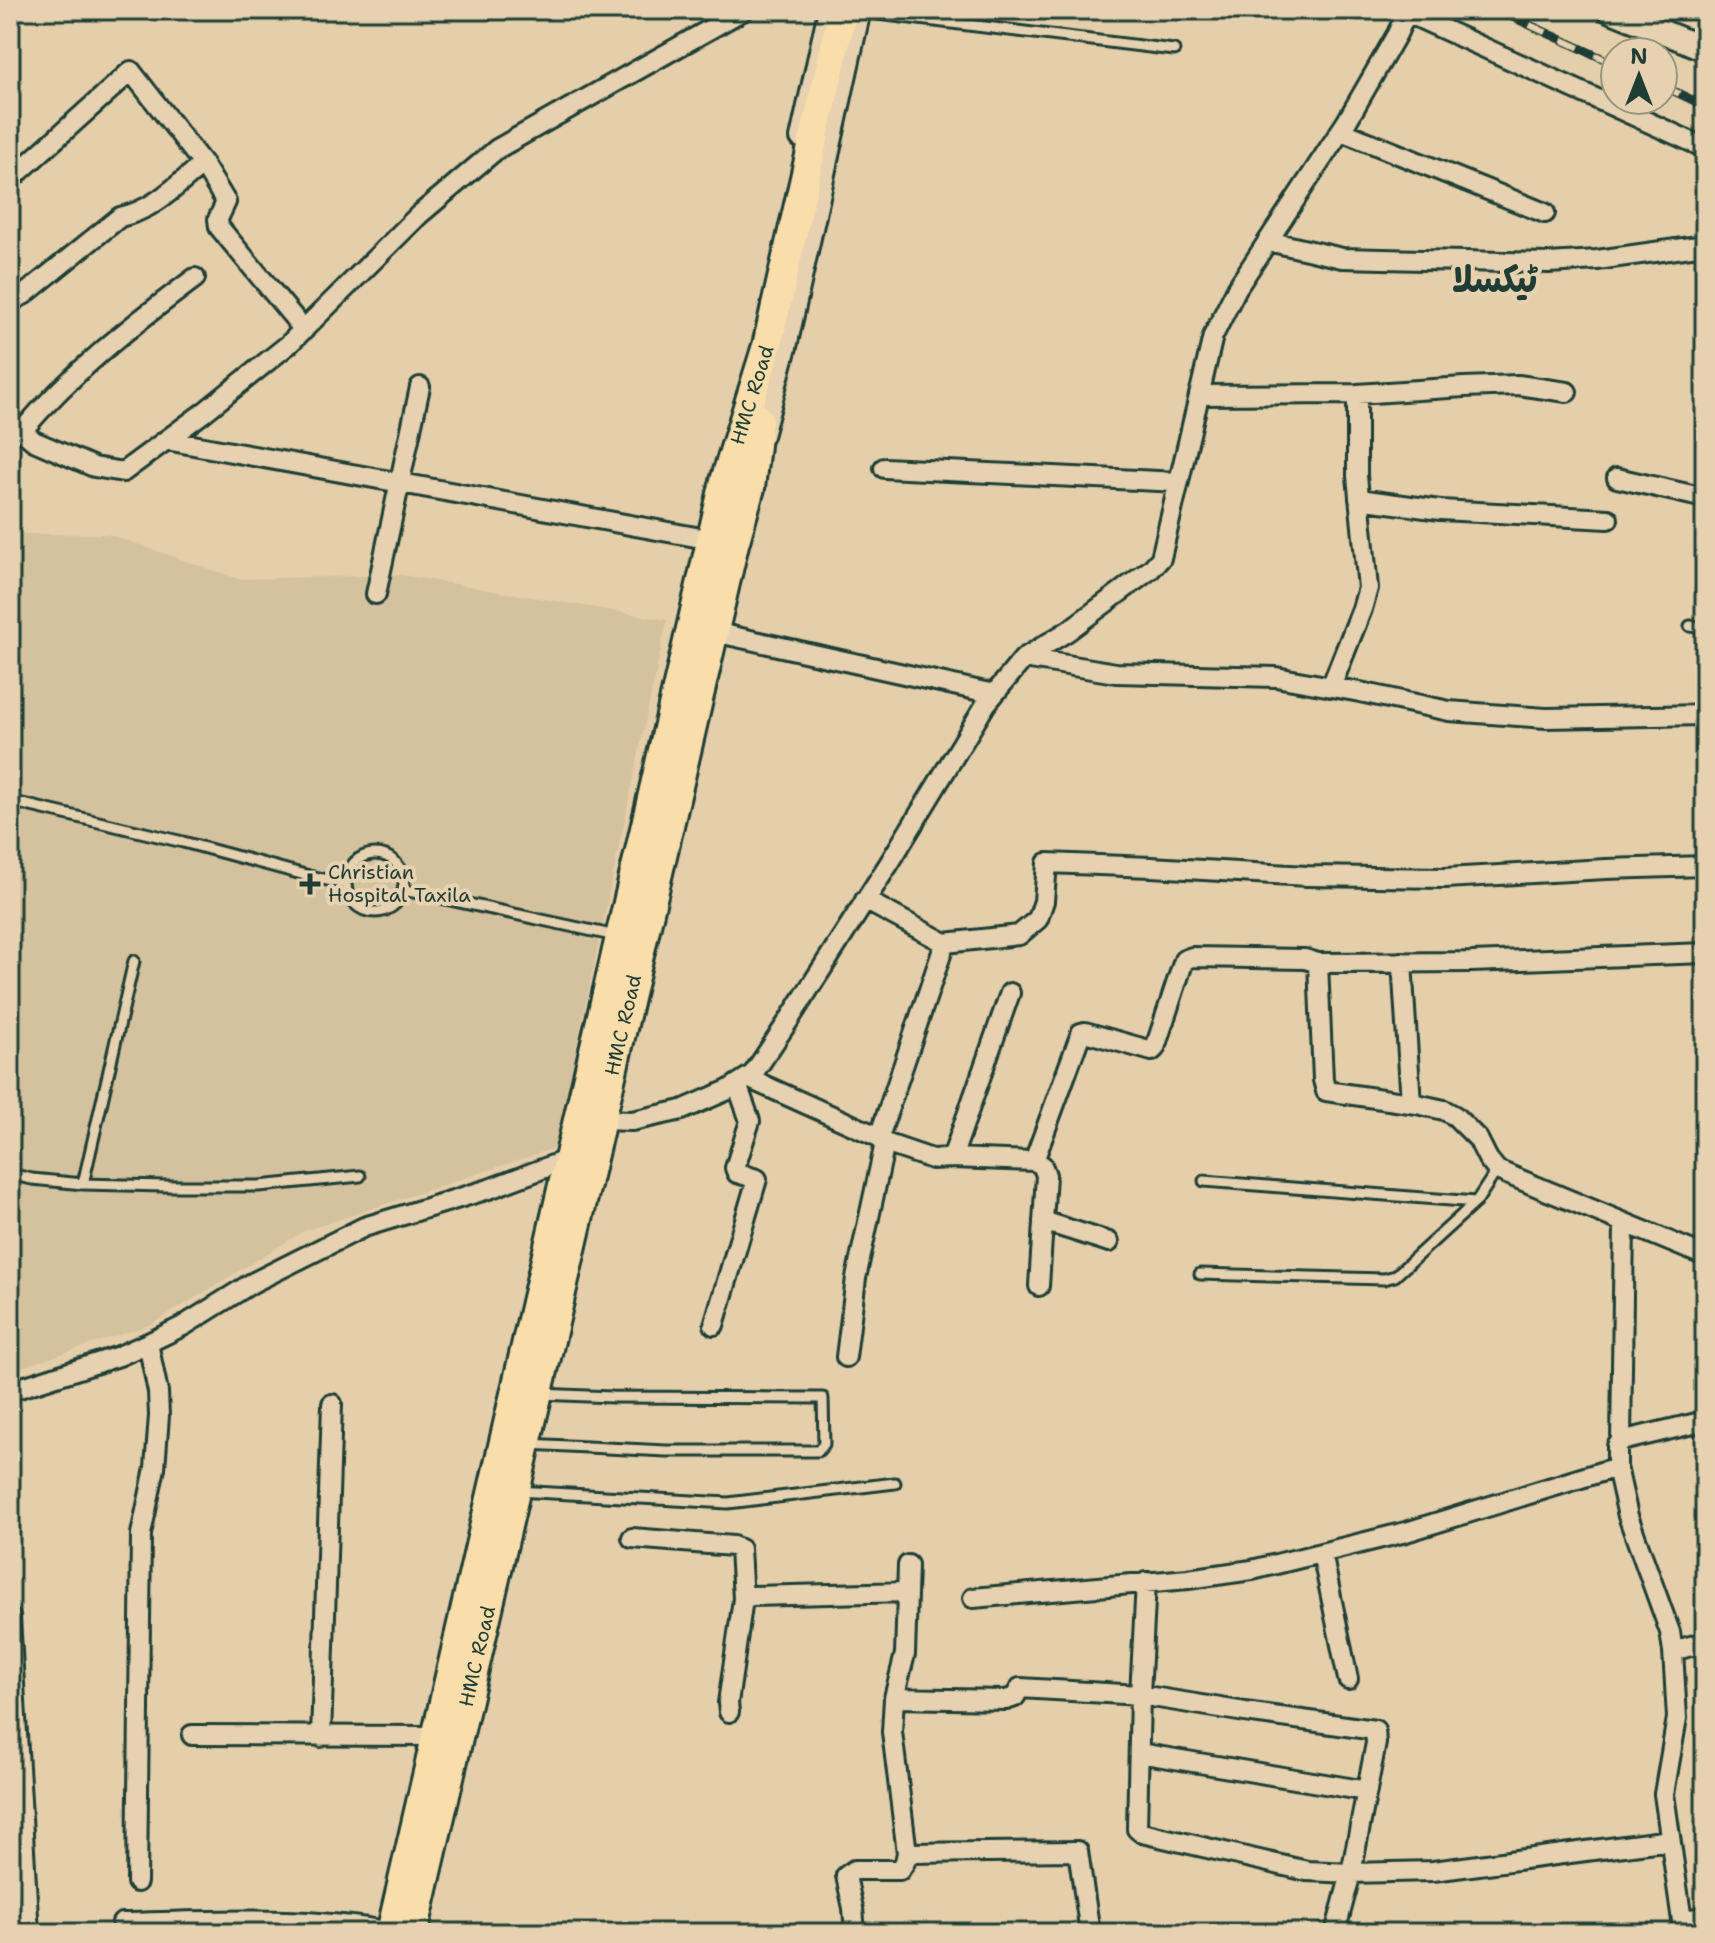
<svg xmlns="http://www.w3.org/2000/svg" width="1715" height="1943" font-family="'Shantell Sans','Playpen Sans Arabic',sans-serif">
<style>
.built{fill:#d4c19d}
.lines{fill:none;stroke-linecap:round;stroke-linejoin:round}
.service-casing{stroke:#1f3d34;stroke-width:15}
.minor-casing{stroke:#1f3d34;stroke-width:24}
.tertiary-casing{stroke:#1f3d34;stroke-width:28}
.primary-casing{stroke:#1f3d34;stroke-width:34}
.service{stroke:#e6d1b0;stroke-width:9}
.minor{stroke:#e6d1b0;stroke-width:18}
.tertiary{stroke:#e6d1b0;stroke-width:22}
.primary{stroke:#f9deab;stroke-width:28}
.rail-casing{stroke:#1f3d34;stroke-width:9}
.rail{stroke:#e6d1b0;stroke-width:6;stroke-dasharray:18;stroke-linecap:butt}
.poi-dot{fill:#1f3d34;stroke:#e6d1b0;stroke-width:3}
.labels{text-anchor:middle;stroke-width:8;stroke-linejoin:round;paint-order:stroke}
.street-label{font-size:20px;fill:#1f3d34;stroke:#e6d1b0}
.poi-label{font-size:20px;fill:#1f3d34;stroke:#e6d1b0;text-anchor:start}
.town-label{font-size:36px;font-weight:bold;fill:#1f3d34;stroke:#e6d1b0}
</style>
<rect width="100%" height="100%" fill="#e5cfab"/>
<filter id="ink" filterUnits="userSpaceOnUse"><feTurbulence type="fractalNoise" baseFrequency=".0125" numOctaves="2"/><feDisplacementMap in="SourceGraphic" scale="16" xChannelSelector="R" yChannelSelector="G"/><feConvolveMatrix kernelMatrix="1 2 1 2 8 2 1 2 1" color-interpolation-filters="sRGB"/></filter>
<g filter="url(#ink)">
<path class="built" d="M10,534h97l132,45 162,-4 266,45 -112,528 -251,83 -152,93 -142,47z"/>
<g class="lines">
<defs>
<path id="service" d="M861,12l313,38
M1690,626l15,2
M10,801l173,41 126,34 37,8
M346 883a29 29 0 1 1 58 0a29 29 0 1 1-58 0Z
M404,890l212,46
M10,1174l22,5 51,5 81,2h95l101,-10
M1204,1181l272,21
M83,1184l51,-223
M1200,1274l184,5 11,-3 81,-74 21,-32
M528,1444l138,7h152l6,-7 -1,-46 -211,-1 -73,-3
M517,1491l211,12 167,-20"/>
<path id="minor" d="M1401,10l304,138
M1341,131l204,82
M800,138l28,-128
M10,180l121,-109 72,93 23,38 -8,17 1,8 85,103
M1268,241l74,17 207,5 48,-3 108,-15
M10,302l15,-8 95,-77c34,-7 56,-31 83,-53
M1199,395l158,-1 107,-7 54,-2 49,7
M10,421l24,20 60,26 29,5 80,-59 86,-69 130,-129 78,-66 247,-139
M22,431c50,-59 111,-107 173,-153
M763,436l24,-89 74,-337
M166,440l546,100
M884,468l295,14
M1617,478l88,20
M1359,499l81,11 168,9
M376,594l44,-207
M714,632l280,62
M1024,658l92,15 160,4 84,15 89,19 97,7 159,-3
M1331,687l31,-78 6,-21 -11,-112v-82
M865,900l80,43 74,-8 19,-16 6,-18 3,-38 104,4 156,9 138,2 161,-9 99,-3
M1402,962l9,141
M1318,963l5,117 3,11 91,13 27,6 11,6 23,23 10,20 9,11 208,86
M748,1078l131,59 6,6 47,16 20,-1 82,3 8,4 4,10 -7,111
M602,1120l30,1 50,-11 46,-20 25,-16 36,-54 101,-158 96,-158 38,-46 44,-27 83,-62 10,-11 52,-222 24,-48 110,-167 50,-87 10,-22
M879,1137l66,-194
M952,1158l58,-165
M1034,1161l47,-128 4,-1 67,19 3,-3 29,-88 8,-3 113,2 13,4 154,-1 233,-9
M1043,1221l66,21
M714,1325l43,-146 -20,-6 -2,-5 15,-47 -13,-37
M846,1357l10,-79 29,-135
M10,1391l109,-35 29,-13 35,-17 69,-43 112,-56 125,-38 85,-32
M1621,1441l3,-217
M632,1538l101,8 7,3 3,50
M1322,1553l26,126
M973,1598l215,-19 64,-9 154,-38 211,-65
M10,1618l19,315
M1673,1651l32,-9
M894,1698l112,2 9,-3 5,-9 120,7 105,17 130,18 1,13 -25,130 -44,-2 -165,-38 -5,-4 3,-134 6,-113
M729,1712l-1,-9 15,-104 8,-3 156,-4
M192,1735l244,1
M321,1737l11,-333
M1139,1753l228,38
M907,1853l171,-2 12,82
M137,1882l4,-348 14,-66 4,-52 -1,-24 -10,-49
M1682,1921l23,-5
M122,1923c90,-2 180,-8 269,9
M855,1933l-2,-25 -7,-32 8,-6h46l5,-8 2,-9 -15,-121 2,-34 11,-44 3,-89
M1335,1933l16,-60 82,-2 237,-31
M1686,1933l-4,-12 -18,-127 13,-76 -4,-67 -3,-19 -42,-116 -11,-49v-21l4,-5 84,-20"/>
<path id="tertiary" d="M1609,10l96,39"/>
<g id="primary">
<path id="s1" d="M391,1933l334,-1452 42,-135 76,-336"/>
<path id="s2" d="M413,1933l321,-1389 16,-56 8,-69"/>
</g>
</defs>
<use href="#service" class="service-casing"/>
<use href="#minor" class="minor-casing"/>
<use href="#tertiary" class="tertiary-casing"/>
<use href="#primary" class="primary-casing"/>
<use href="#service" class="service"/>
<use href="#minor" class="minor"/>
<use href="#tertiary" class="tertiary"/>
<use href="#primary" class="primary"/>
<defs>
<path id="rail" d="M1497,10l118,54
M1663,86l42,20"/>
</defs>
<use href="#rail" class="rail-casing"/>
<use href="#rail" class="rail"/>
</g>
</g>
<path class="poi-dot" d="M306 872h8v8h8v8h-8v8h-8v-8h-8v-8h8z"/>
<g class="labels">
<g class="street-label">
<text dy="7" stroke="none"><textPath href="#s1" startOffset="1580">HMC Road</textPath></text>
<text dy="7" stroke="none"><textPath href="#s2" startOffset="932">HMC Road</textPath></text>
<text dy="7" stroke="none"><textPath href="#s2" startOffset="284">HMC Road</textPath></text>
</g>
<g class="poi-label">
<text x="328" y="879">Christian<tspan x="328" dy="23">Hospital Taxila</tspan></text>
</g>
<g class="town-label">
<text x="1495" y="292">ٹیکسلا</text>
</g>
</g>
<rect width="1715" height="1943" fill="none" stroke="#e6d1b0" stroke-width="40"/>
<rect x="20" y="20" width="1675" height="1903" fill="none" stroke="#1f3d34" stroke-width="3" filter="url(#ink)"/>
<g transform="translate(1639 76)"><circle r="38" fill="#e6d1b0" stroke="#96967e" stroke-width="2"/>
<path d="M0-6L14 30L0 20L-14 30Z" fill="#1f3d34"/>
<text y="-12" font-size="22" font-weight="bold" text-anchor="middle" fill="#1f3d34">N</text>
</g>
</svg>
